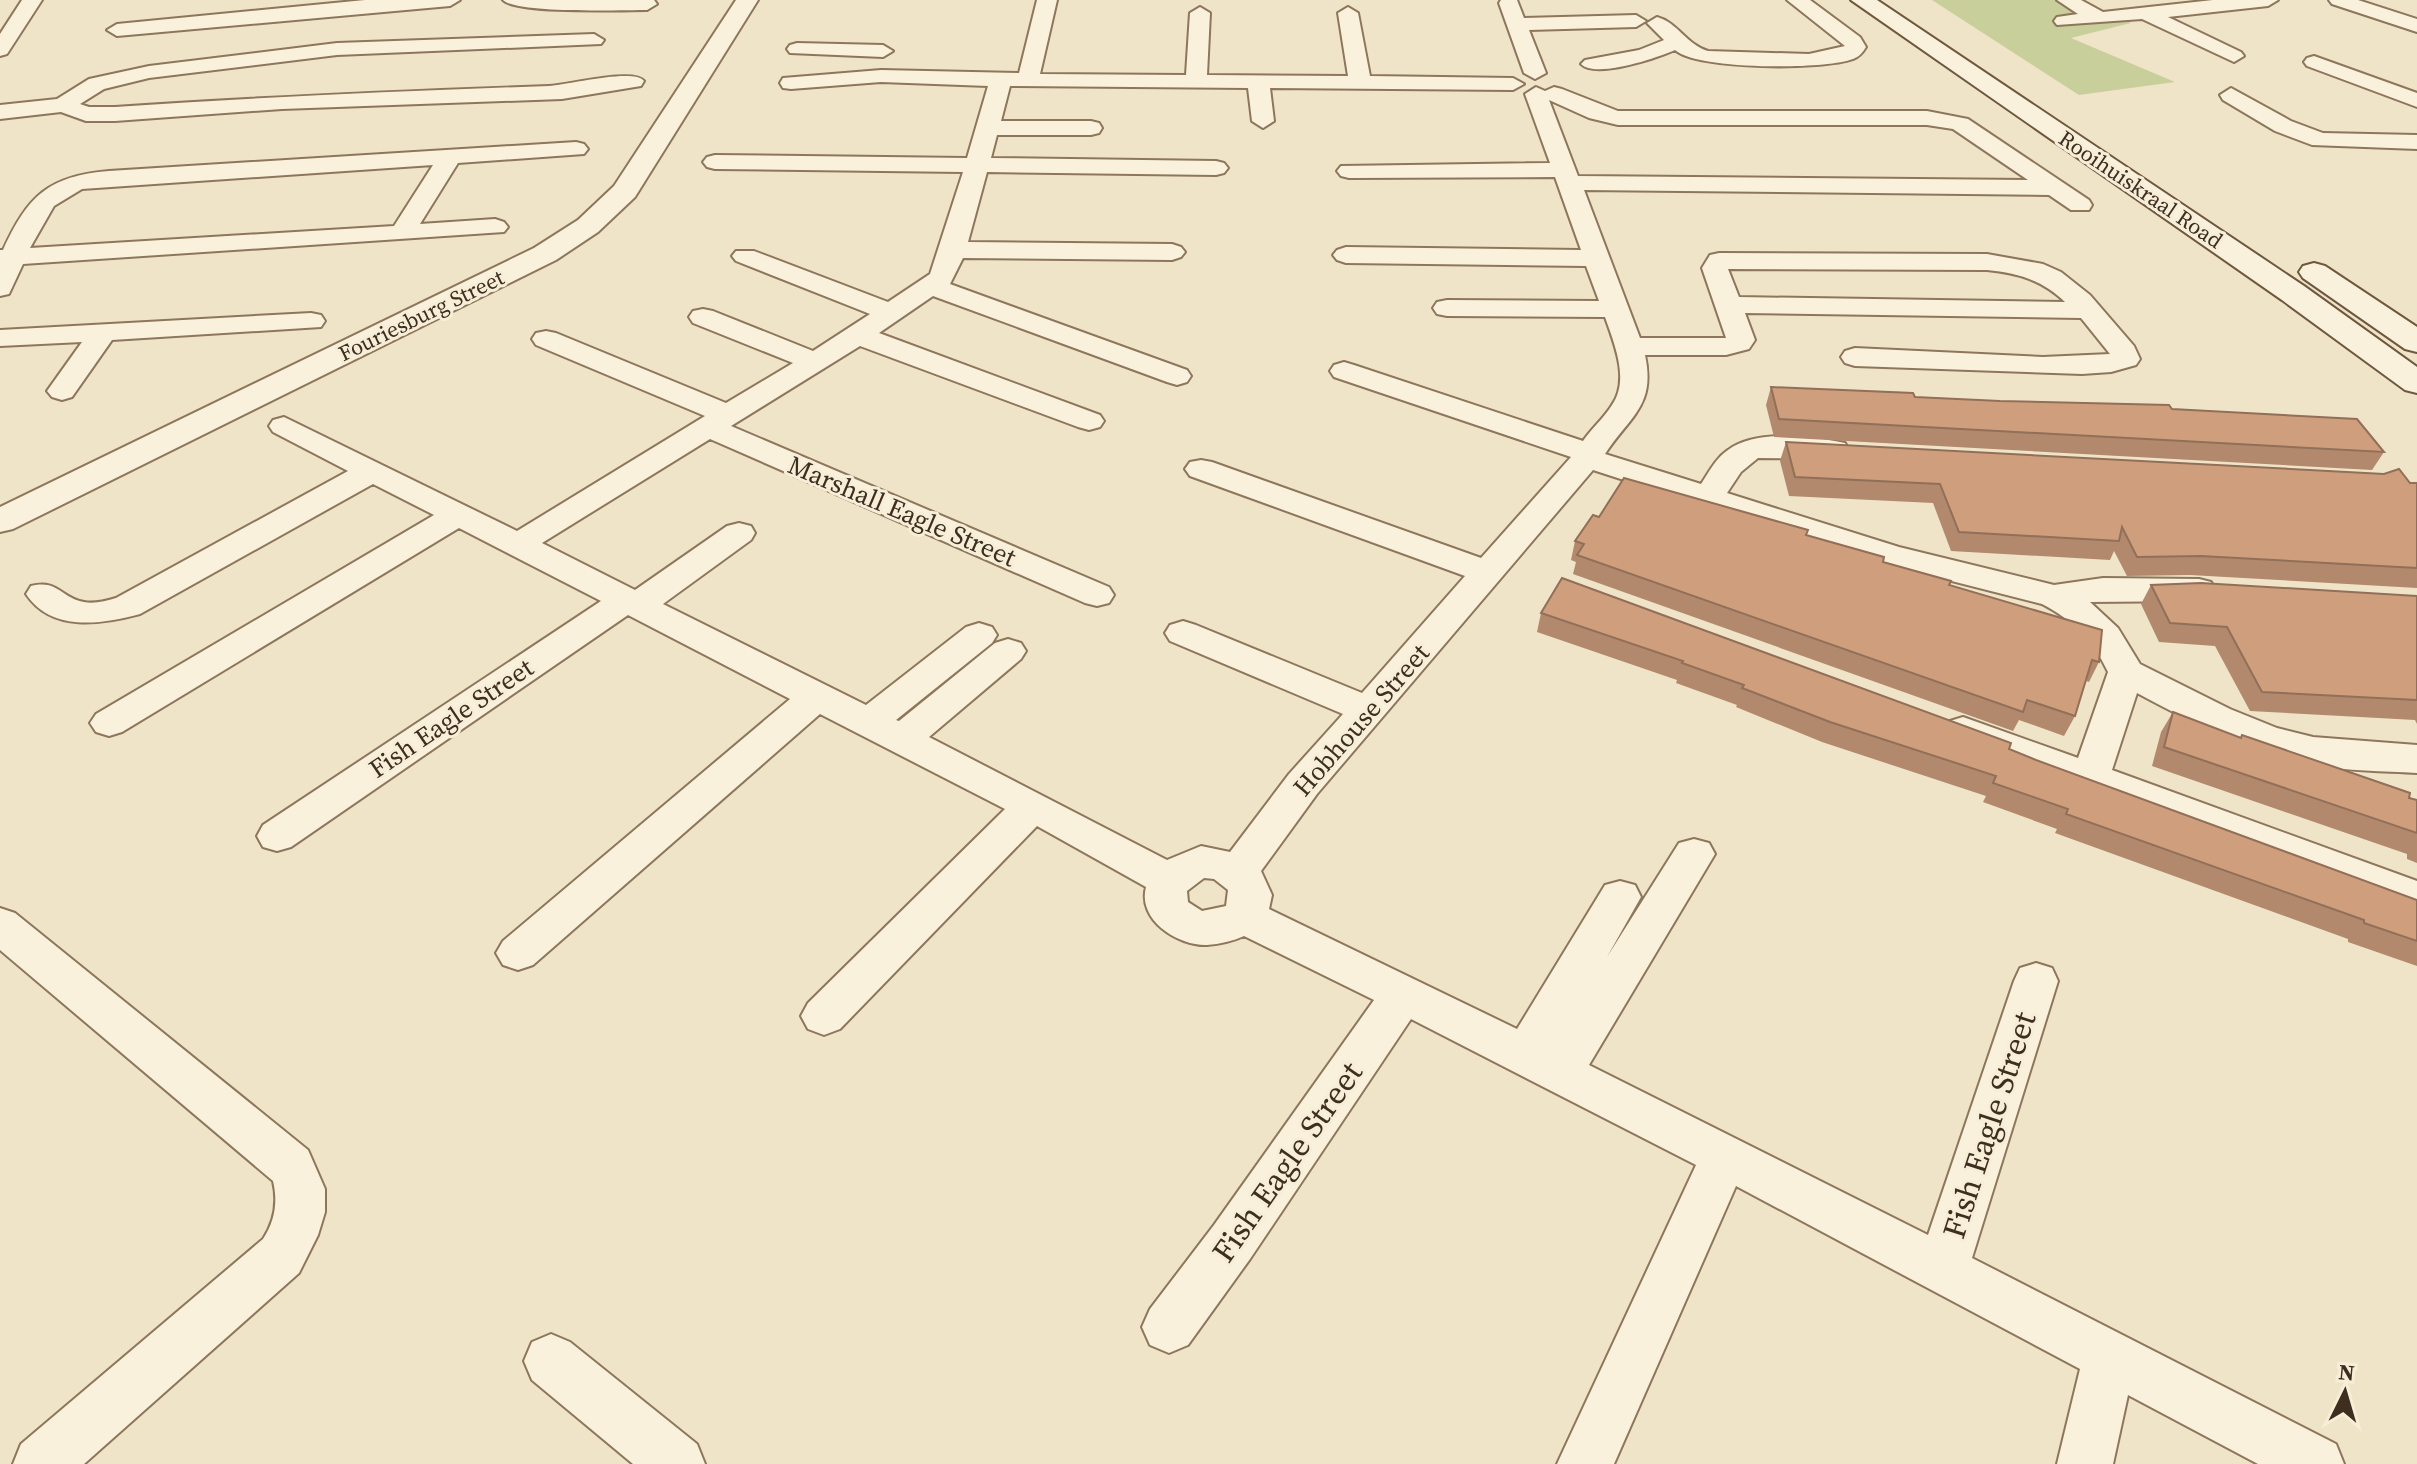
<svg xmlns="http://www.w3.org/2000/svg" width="2417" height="1464" font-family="'Source Serif 4',serif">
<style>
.green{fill:#c9cf9b}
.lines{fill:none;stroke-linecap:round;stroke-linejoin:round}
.minor-casing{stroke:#8d765c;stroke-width:4}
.tertiary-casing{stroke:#8d765c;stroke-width:4}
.secondary-casing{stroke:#6f573f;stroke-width:4}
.minor{fill:#faf1dc;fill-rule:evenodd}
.tertiary{fill:#faf1dc;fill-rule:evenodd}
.secondary{fill:#faf1dc;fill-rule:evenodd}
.wall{fill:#b2896c}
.building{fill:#cf9f7d;stroke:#916f58;stroke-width:2}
.labels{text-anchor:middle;stroke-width:6;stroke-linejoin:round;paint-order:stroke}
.far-street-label{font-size:22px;fill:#3d2e20;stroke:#f7eed8}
.street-label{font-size:26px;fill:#3d2e20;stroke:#f7eed8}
.near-street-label{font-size:32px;fill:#3d2e20;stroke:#f7eed8}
</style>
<rect width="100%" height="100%" fill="#f0e4c8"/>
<path class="green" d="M1932,0h148l51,23 -60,15 104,44 -96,13z"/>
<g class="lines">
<defs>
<path id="minor" d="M22,0h20l-35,54 -7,2v-22z
M365,0h95l-10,6 -333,30 -10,-6 10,-6z
M503,0h151l3,4 -10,6c-24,0 -131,4 -144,-10z
M1037,0h20l-17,74 146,1 4,-62 10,-6 10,6 -3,62 141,1 -10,-63 10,-6 10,6 12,63 143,2 11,6 -11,6 -243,-2 4,33 -11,7 -11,-7 -4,-33 -238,-2 -9,35h90l8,2 3,5 -3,5 -8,2h-94l-6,23 225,3 8,2 4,5 -4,5 -8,2 -229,-3 -19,70 204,2 9,3 4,5 -4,5 -9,3 -209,-2 -13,26 237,86 4,6 -4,6 -10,3 -10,-3 -234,-86 -54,37 221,82 4,6 -4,6 -11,3 -11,-3 -218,-81 -129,80 378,161 5,8 -5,8 -12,3 -12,-3 -375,-164 -168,104 93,47 92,-64 12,-3 12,3 4,7 -4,7 -88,64 203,101 100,-78 13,-4 13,4 5,8 -5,8 -96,77 3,1 96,-78 13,-4 13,4 5,8 -5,8 -92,78 238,123 34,-14 29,6 59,-78 54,-60 -173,-73 -5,-8 5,-8 13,-4 13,4 166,68 103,-117 -275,-100 -5,-7 5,-7 11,-2 11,2 269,96 90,-101 -237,-80 -4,-6 4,-6 10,-3 10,3 229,76c9,-13 21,-23 29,-36 18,-25 2,-62 -7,-88l-158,-1 -10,-2 -4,-6 4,-6 10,-2 152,1 -13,-35 -240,-3 -9,-3 -4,-5 4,-5 9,-3 235,3 -26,-73 -206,1 -8,-2 -4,-5 4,-5 209,-3 -25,-69 11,-7 9,4 9,-4 8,2 56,22h309l41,8 121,81 3,5 -3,5h-18l-22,-15 -465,-5 56,148h86l-24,-70 8,-13 9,-2 268,1 56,10 18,8 29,23 44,51 6,13 -4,6 -25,7 -29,2 -227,-8 -10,-3 -4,-6 4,-6 10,-3 188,9 67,-3 -29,-36 -336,-5 10,27 -6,9 -23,6h-81c11,51 -15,61 -40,99l96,30c8,-12 15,-26 27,-34 28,-21 85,-14 117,-7l4,7 -4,7 -11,2 -76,-1 -17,14 -14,21 172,54 155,38 49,-7 96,1 12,3 5,8 -5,8 -12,3 -109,1 28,26 22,36 90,45 47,19 36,9 104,8v28c-34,-2 -70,-2 -104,-8 -63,-13 -120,-42 -176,-72l-25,77 305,111v33l-467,-175 -6,-9 6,-9 13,-4 115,41 30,-86c-15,-32 -35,-52 -66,-68l-165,-42 -284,-92 -276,324 -56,77 11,24 -3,14 248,120 88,-144 15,-4 15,4 6,12 -34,60 72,-114 15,-4 15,4 6,11 -126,211 339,170 86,-254 6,-13 16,-5 16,5 6,13 -86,277 364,186 8,20h-86l-130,-69 -15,69h-56l23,-95 -344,-183 -122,278h-57l139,-299 -285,-146 -161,240 -62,86 -19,8 -19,-8 -8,-18 8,-18 64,-84 160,-225 -130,-64c-11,5 -24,8 -37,9 -29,1 -70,-25 -61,-58l-109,-61 -197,203 -16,6 -16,-6 -7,-13 7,-13 197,-194 -185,-95 -287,251 -15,5 -15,-5 -7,-12 7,-12 287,-242 -162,-84 -337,232 -14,4 -14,-4 -6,-11 6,-11 338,-224 -142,-73 -337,204 -13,4 -13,-4 -6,-9 6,-9 338,-199 -61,-31 -233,130c-38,10 -88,19 -114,-20l5,-8c27,-7 30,12 53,16 10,2 22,-1 32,-4l232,-127 -75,-39 -4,-6 4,-6 11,-3 233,114 188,-115 -169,-71 -4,-6 4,-6 10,-2 10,2 170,70 67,-40 -100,-40 -4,-6 4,-6 10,-2 10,2 100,40 57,-37 -134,-53 -4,-5 4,-5h18l134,51 42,-28 33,-102 -248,-3 -8,-2 -4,-5 4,-5 8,-2 252,3 21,-72 -107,-4 -90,7 -8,-1 -3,-5 3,-5 98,-8 138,3zM1549,100l40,18 29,7h309l26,4 75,51 -450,-4zM1728,269l259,1c31,3 55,10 78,32l-326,-5zM1204,878l10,1 14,11 -2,16 -24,5 -14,-9 -1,-11z
M1501,0h16l7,18 112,-3 10,6 -10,6 -107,3 17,43 -11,6 -11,-6 -25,-70z
M1787,0h23l50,37 6,10c-3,5 -7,10 -13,12 -29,11 -156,11 -178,-9 -18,8 -80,29 -94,14l4,-4 54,-10 25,-10 -17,-17 10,-6c20,5 30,28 51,34l101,3 36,-8z
M2057,0h24l22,12 110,-12h65l-10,6 -100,11 73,35 3,4 -10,6 -92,-43 -85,6 -3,-4 3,-4 21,-3z
M2329,0h29l59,19v13l-85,-28z
M594,34l10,6 -3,4 -264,11 -188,23 -45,11 -24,15 9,3h26c145,-10 289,-16 434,-21 19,-1 85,-18 95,-5l-3,5 -79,13 -280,10 -167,12h-29l-25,-9 -61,7v-14l57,-6 32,-20 60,-13 188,-23z
M797,43l86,2 10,6 -10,6 -93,-4 -3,-4 3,-4z
M2314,56l103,37v14l-110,-41 -3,-4 3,-4z
M2231,88l60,33 32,12 94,2v14l-105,-4 -37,-14 -52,-31 -3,-5z
M576,142l8,2 4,5 -4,5 -126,9 -38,61 75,-5 9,3 4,5 -4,5 -481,32 -14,30 -9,2v-46h3c25,-54 45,-74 106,-79zM433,165l-39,61 -364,22 24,-42 28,-17z
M311,313l10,2 4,6 -4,6 -209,13 -40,57 -10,3 -10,-3 -5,-6 35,-49 -82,4v-16z
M0,908l15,5 293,237 17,39v23l-7,23 -19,38 -215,191h-71l8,-20 242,-205c12,-18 15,-37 10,-58l-273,-231z
M551,1334l19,8 127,102 8,20h-72l-101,-84 -8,-19 8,-19z"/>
<path id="tertiary" d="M736,0h22l-123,197 -37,35 -42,28 -543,269 -13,3v-25l534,-259 44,-28 36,-34z"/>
<path id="secondary" d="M1851,0h26l427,286 113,81v26l-12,-3 -123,-90z
M2314,263l11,3 92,61v25l-12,-3 -102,-71 -4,-6 4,-6z"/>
</defs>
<use href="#minor" class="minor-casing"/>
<use href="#tertiary" class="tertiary-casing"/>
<use href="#secondary" class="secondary-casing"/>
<use href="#minor" class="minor"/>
<use href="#tertiary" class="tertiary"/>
<use href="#secondary" class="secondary"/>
</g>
<path class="wall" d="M1771,387l144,10 257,12 212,43 -12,18 -598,-33 -8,-32z
M1786,442l631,41v105l-227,-13 -63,1 -13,-25 -4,9 -159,-9 -18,-48 -144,-7 -9,-35z
M1807,535l142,50 150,77 -10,20 -3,-1 -11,35 -11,20 -45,-16 -6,11 -440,-157 3,-12 -5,-2 4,-19z
M2151,585l266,11v128l-2,-4 -165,-9 -35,-65 -56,-4 -18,-38z
M1541,613l468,136 27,11 381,140v66l-69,-24v-3l-293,-106 2,-4 -74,-27 3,-6 -164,-54 -86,-35 1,-2 -61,-22 1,-3 -140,-48z
M2173,712l67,26 2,-3 175,65v63l-10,-4v-5l-255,-88 9,-34z"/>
<path class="building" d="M1771,387l142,6 2,4 85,4 169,4 3,4 185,10 27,33 -605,-33z
M1786,442l598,32 15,-5 11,14h7v85l-216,-12 -64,1 -15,-30 -3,14 -160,-9 -19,-48 -145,-7z
M1624,478l184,52 -2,5 78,22 -1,5 68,19 -2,4 153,45 -3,32 -7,-2 -17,56 -48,-16 -4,12 -446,-157 7,-11 -9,-3 18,-26 6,2z
M1562,578l449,165 -2,6 27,11 381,140v41l-53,-18v-3l-298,-106 2,-5 -75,-26 3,-7 -166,-54 -88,-34 2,-3 -62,-22 1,-2 -142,-48z
M2201,583l216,13v104l-155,-8 -35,-65 -57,-4 -19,-38z
M2173,712l68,26 1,-3 168,58 -1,5 8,2v33l-253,-86z"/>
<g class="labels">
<g class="far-street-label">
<text transform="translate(2141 189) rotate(34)" y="8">Rooihuiskraal Road</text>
<text transform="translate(421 315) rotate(-26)" y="8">Fouriesburg Street</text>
</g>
<g class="street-label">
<text transform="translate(902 511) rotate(23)" y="9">Marshall Eagle Street</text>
<text transform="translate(451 718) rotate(-34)" y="9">Fish Eagle Street</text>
<text transform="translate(1361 720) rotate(-49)" y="9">Hobhouse Street</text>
</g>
<g class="near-street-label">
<text transform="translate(1989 1125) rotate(-72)" y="11">Fish Eagle Street</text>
<text transform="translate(1287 1162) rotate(-55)" y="11">Fish Eagle Street</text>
</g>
</g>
<g transform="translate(2345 1392) rotate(5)" stroke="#f7eed8" stroke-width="6" paint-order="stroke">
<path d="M0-6L14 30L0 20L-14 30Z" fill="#3d2e20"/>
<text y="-12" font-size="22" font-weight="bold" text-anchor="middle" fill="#3d2e20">N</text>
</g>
</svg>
